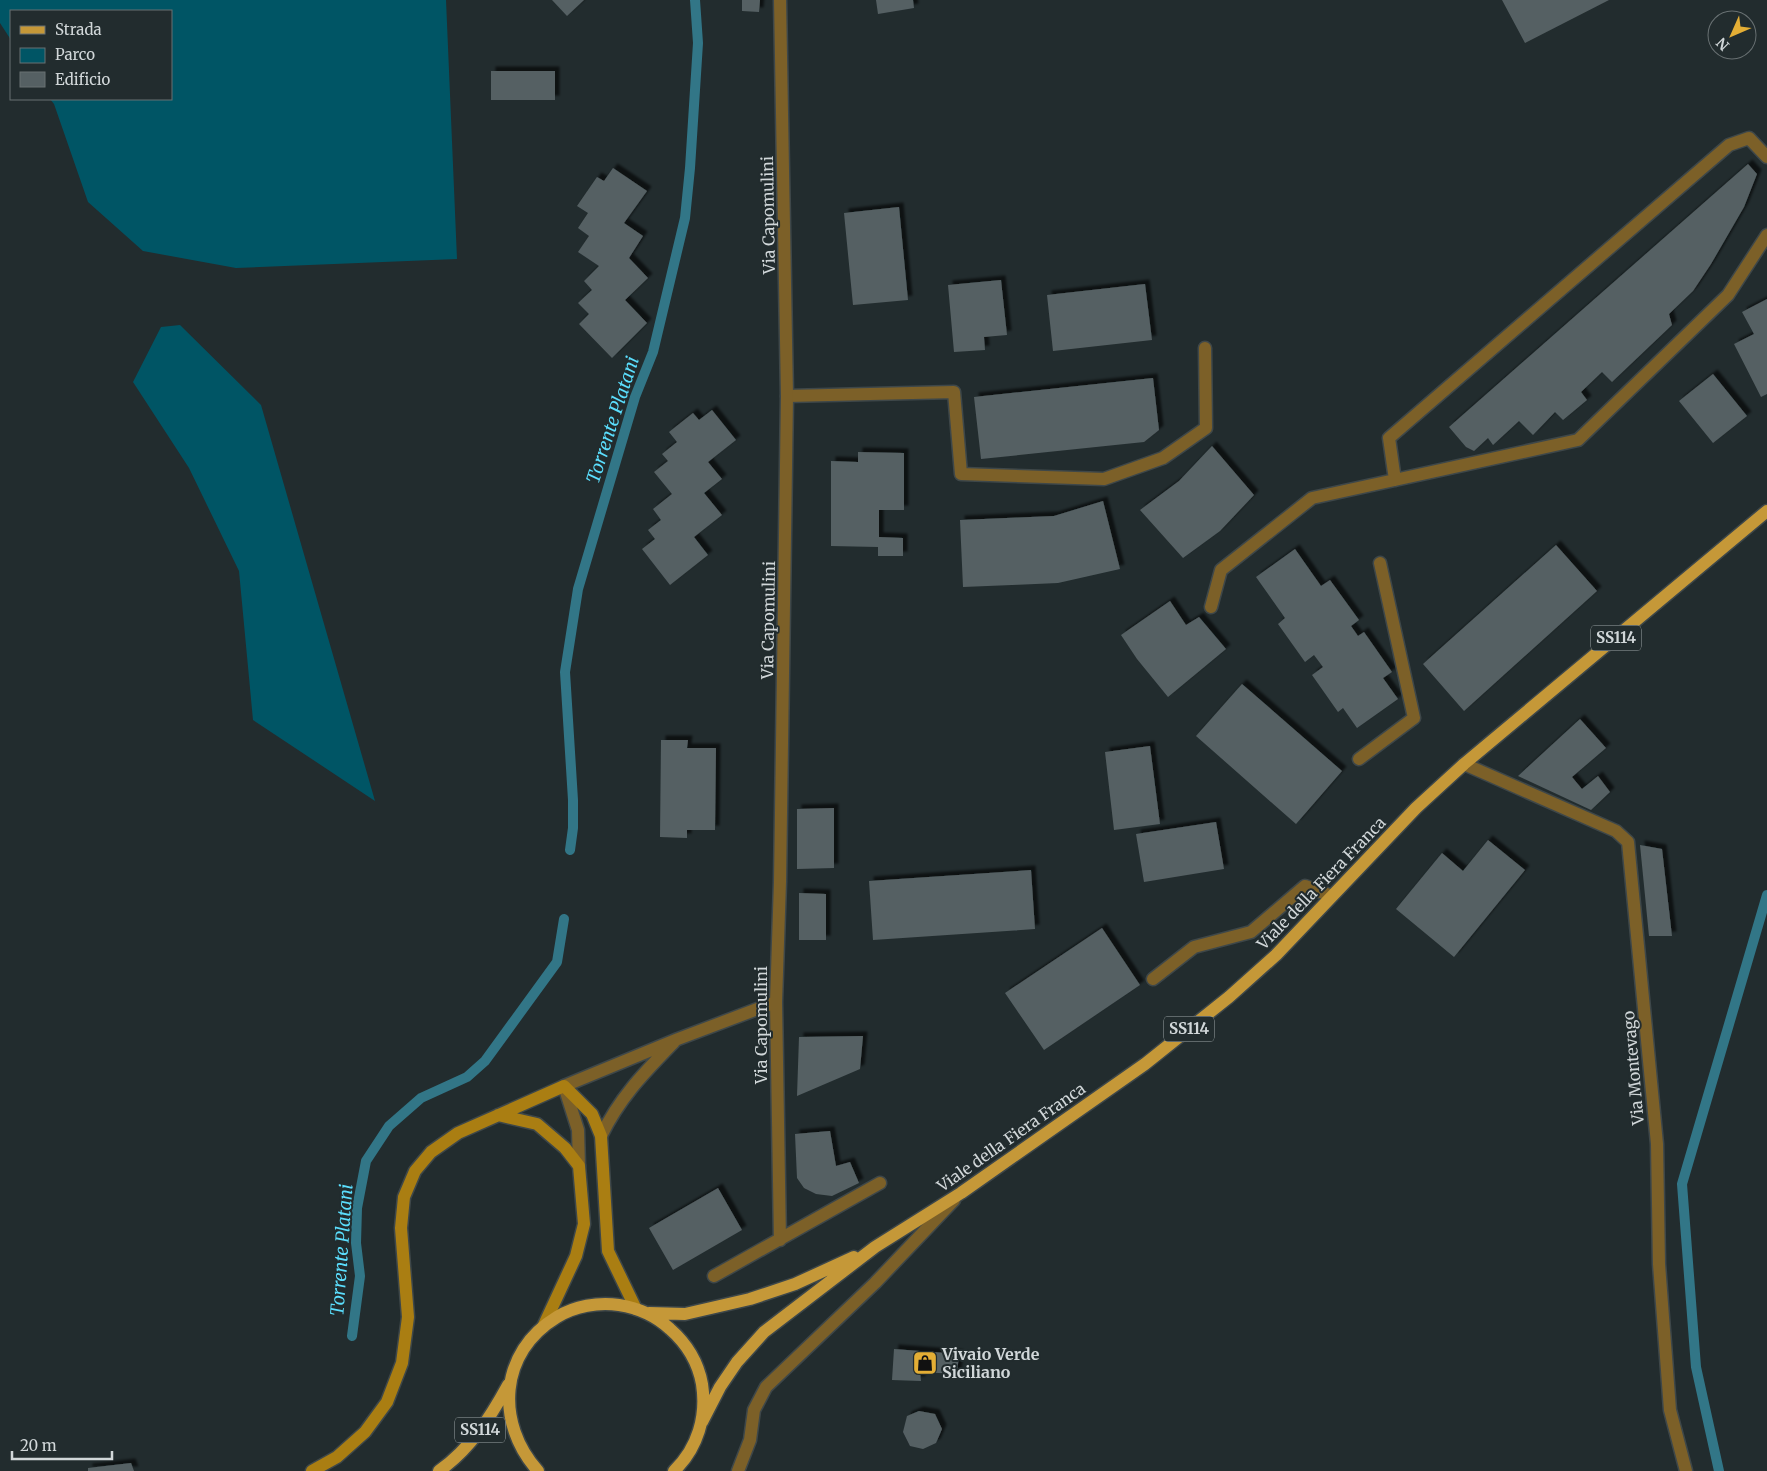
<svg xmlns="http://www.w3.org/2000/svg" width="1767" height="1471" font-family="Merriweather,serif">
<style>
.green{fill:#005565}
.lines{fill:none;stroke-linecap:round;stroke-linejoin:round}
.stream{stroke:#327687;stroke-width:10}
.building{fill:#556063;filter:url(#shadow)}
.service-casing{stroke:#3e4749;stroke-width:15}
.minor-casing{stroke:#3e4749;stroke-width:15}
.secondary-casing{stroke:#3e4749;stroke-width:15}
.primary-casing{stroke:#3e4749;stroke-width:15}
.service{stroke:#7c6028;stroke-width:12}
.minor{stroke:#7c6028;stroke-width:12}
.secondary{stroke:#aa7e12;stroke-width:12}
.primary{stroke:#c59838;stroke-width:12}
.labels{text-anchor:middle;stroke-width:4;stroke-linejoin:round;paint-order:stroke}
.shield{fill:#222c2e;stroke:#9ca4a6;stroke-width:1}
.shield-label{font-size:15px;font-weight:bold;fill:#d1d7d9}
.street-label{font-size:16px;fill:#d1d7d9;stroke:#222c2e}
.poi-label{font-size:16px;font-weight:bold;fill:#d1d7d9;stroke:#222c2e;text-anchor:start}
.water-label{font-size:18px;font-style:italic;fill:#5bdefd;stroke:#222c2e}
</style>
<defs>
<filter id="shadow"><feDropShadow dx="4.5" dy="-4.5" stdDeviation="1" flood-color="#0009"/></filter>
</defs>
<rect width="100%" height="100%" fill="#222c2e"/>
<path class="green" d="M0,0h446l11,259 -221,9 -93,-17 -55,-49 -34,-98 -4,-5h121v-88h-160v29l-11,-17z
M180,325l81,80 114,396 -122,-81 -14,-149 -50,-103 -56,-86 28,-55z"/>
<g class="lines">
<path class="stream" d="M570,850l3,-22v-28l-8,-128 13,-83 57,-192 18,-45 32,-134 5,-50 8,-125 -3,-43
M352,1336l8,-60 -4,-33 1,-35 9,-47 23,-35 32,-28 46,-21 18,-16 72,-99 7,-43
M1719,1471l-23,-104 -14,-183 85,-289"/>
</g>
<path class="building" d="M552,0h32l-17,16z
M742,0h18l-1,12 -17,-1z
M876,0h37l1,8 -36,6z
M1502,0h107l-84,43z
M491,71h64v29h-64z
M1748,164l9,10 -13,33 -33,57 -18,27 -24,23 3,11 -60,57 -10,-10 -21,20 6,8 -24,20 -8,-8 -22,23 -14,-14 -26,24 -5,-7 -14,13 -8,-4 -17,-20z
M613,168l34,23 -23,32 19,13 -14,22 19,20 -23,22 22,23 -35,35 -33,-34 10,-10 -11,-11 14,-13 -8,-9 15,-15 -21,-14 11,-16 -11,-8 10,-15 -11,-7 20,-29 7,4z
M899,207l9,93 -55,5 -9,-92z
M1001,280l6,55 -23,2 1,13 -31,2 -6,-67z
M1145,284l7,56 -99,11 -6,-56z
M1767,299v95l-6,3 -27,-53 20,-10 -12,-22z
M1713,374l34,42 -34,27 -34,-42z
M1153,378l6,52 -15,12 -163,17 -7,-62z
M712,410l24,30 -28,22 14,17 -18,14 18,22 -28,22 14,18 -38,30 -28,-36 13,-10 -7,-9 13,-10 -8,-11 19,-15 -18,-22 14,-11 -6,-7 15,-12 -8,-10 24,-19 6,7z
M1212,446l42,49 -34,36 -37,27 -43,-48 39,-29z
M858,452l46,1v57h-25v27l24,1v18h-25v-9l-47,-1v-85l27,1z
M1103,501l17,68 -62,14 -95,4 -3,-67 94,-4z
M1556,545l41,46 -133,120 -41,-47z
M1295,549l26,37 9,-6 29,40 -8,6 7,10 6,-4 28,40 -9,6 15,21 -41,29 -14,-20 -5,4 -26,-37 11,-8 -9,-12 -9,7 -27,-38 7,-6 -29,-41z
M1170,601l16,24 13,-8 27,32 -58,48 -31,-38 -16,-24z
M1242,684l100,87 -46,53 -100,-88z
M1580,719l26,29 -34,29 10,12 16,-13 12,16 -19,18 -73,-34z
M661,740h27l-1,8h29l-1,82h-28v8l-27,-1z
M1150,746l10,78 -46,6 -9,-78z
M834,808v60l-37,1v-60z
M1216,822l8,47 -80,13 -8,-48z
M1488,840l37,30 -71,87 -58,-48 46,-56 21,18z
M1640,845l22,4 10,87h-23z
M1031,870l4,59 -162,11 -4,-59z
M799,893l27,1v46h-27z
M1102,928l38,57 -96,65 -39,-57z
M863,1036l-3,33 -63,27 2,-59z
M830,1131l6,35 14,-4 9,21 -27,13 -16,-2 -12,-6 -7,-10 -2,-44z
M718,1188l24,42 -69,40 -24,-42z
M894,1349l65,5 -2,20 -37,-2 1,9 -29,-1z
M919,1411l16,3 7,15 -6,14 -13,6 -13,-3 -7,-14 4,-16z
M131,1463l3,8h-46v-3z"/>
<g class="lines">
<defs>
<path id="service" d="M787,396l167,-4 7,82 143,5 59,-21 43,-30 -1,-80
M1395,480l-6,-42 340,-293 20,-7 18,19
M1211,607l10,-37 91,-72 266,-58 150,-145 39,-60
M1359,759l55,-41 -34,-155"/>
<path id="minor" d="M780,0l7,396 -7,486 -4,120 4,238
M1464,764l152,67 12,11 29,302 2,120 11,146 16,61
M1153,979l41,-32 57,-15 54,-46 27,10
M601,1136c19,-39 43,-63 73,-94
M579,1166l-1,-36 -14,-44 114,-47 98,-37
M714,1276l166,-93
M738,1471l12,-31 4,-30 12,-23 109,-104 79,-83"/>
<path id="secondary" d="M498,1115l39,9 28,24 14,18 5,58 -8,32 -33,71
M312,1471l25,-14 28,-25 22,-30 15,-39 6,-46 -7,-89 3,-31 11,-26 16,-19 27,-19 106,-47 28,28 9,22 7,115 28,58"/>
<path id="primary" d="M649,1313l36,1 65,-15 45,-15 59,-27
M702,1422l18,-35 17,-25 27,-30 111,-85 86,-54 184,-129 84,-67 47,-42 140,-147 48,-44 303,-253
M439,1471c31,-22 51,-53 69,-86
M538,1471c-43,-48 -39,-119 19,-154 18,-11 41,-15 62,-12 19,3 37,11 51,24 16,14 28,33 32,55 5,32 -4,64 -28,87"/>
</defs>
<use href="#service" class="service-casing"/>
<use href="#minor" class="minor-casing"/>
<use href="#secondary" class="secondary-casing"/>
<use href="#primary" class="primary-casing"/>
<use href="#service" class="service"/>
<use href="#minor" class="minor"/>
<use href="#secondary" class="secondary"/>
<use href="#primary" class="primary"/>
</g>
<defs>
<symbol id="shop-square" viewBox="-11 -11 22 22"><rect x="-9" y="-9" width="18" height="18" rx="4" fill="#e4ae35" stroke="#222c2e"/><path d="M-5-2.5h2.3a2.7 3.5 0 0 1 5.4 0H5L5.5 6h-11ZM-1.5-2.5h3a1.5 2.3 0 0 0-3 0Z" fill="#111"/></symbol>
</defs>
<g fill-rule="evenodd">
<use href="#shop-square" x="911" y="1349" width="28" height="28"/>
</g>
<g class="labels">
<g class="shield">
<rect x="1591" y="625.5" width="50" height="25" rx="4"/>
<rect x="1164" y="1016.5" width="50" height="25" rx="4"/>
<rect x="455" y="1417.5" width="50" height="25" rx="4"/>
</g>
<g class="shield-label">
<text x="1616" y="643">SS114</text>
<text x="1189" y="1034">SS114</text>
<text x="480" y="1435">SS114</text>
</g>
<g class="street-label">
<text transform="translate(768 215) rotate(-91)" y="6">Via Capomulini</text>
<text transform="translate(768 620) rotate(-89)" y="6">Via Capomulini</text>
<text transform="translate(1321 883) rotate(-46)" y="6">Viale della Fiera Franca</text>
<text transform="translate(761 1025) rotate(-90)" y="6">Via Capomulini</text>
<text transform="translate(1633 1068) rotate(-95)" y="6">Via Montevago</text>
<text transform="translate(1011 1137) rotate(-35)" y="6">Viale della Fiera Franca</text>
</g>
<g class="poi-label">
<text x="942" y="1360">Vivaio Verde<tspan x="942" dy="18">Siciliano</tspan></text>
</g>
<g class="water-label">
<text transform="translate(613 420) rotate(-72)" y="6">Torrente Platani</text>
<text transform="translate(342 1250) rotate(-86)" y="6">Torrente Platani</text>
</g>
</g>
<rect x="10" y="10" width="162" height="90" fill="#222c2e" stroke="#687072"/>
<rect x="20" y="26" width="25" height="8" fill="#c59838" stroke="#687072"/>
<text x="55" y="35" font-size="15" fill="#d1d7d9">Strada</text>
<rect x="20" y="48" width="25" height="15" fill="#005565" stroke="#687072"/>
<text x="55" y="60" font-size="15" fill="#d1d7d9">Parco</text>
<rect x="20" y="72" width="25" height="15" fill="#556063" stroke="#687072"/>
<text x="55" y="85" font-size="15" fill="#d1d7d9">Edificio</text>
<g transform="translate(1732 35) rotate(225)"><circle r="24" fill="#222c2e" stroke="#687072"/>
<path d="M0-4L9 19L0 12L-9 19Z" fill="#e4ae35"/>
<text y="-8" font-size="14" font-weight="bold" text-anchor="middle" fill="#d1d7d9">N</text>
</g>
<path d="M12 1451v8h100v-8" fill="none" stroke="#d1d7d9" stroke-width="2.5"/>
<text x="20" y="1451" font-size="15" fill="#d1d7d9" stroke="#222c2e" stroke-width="4" paint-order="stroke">20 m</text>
</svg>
